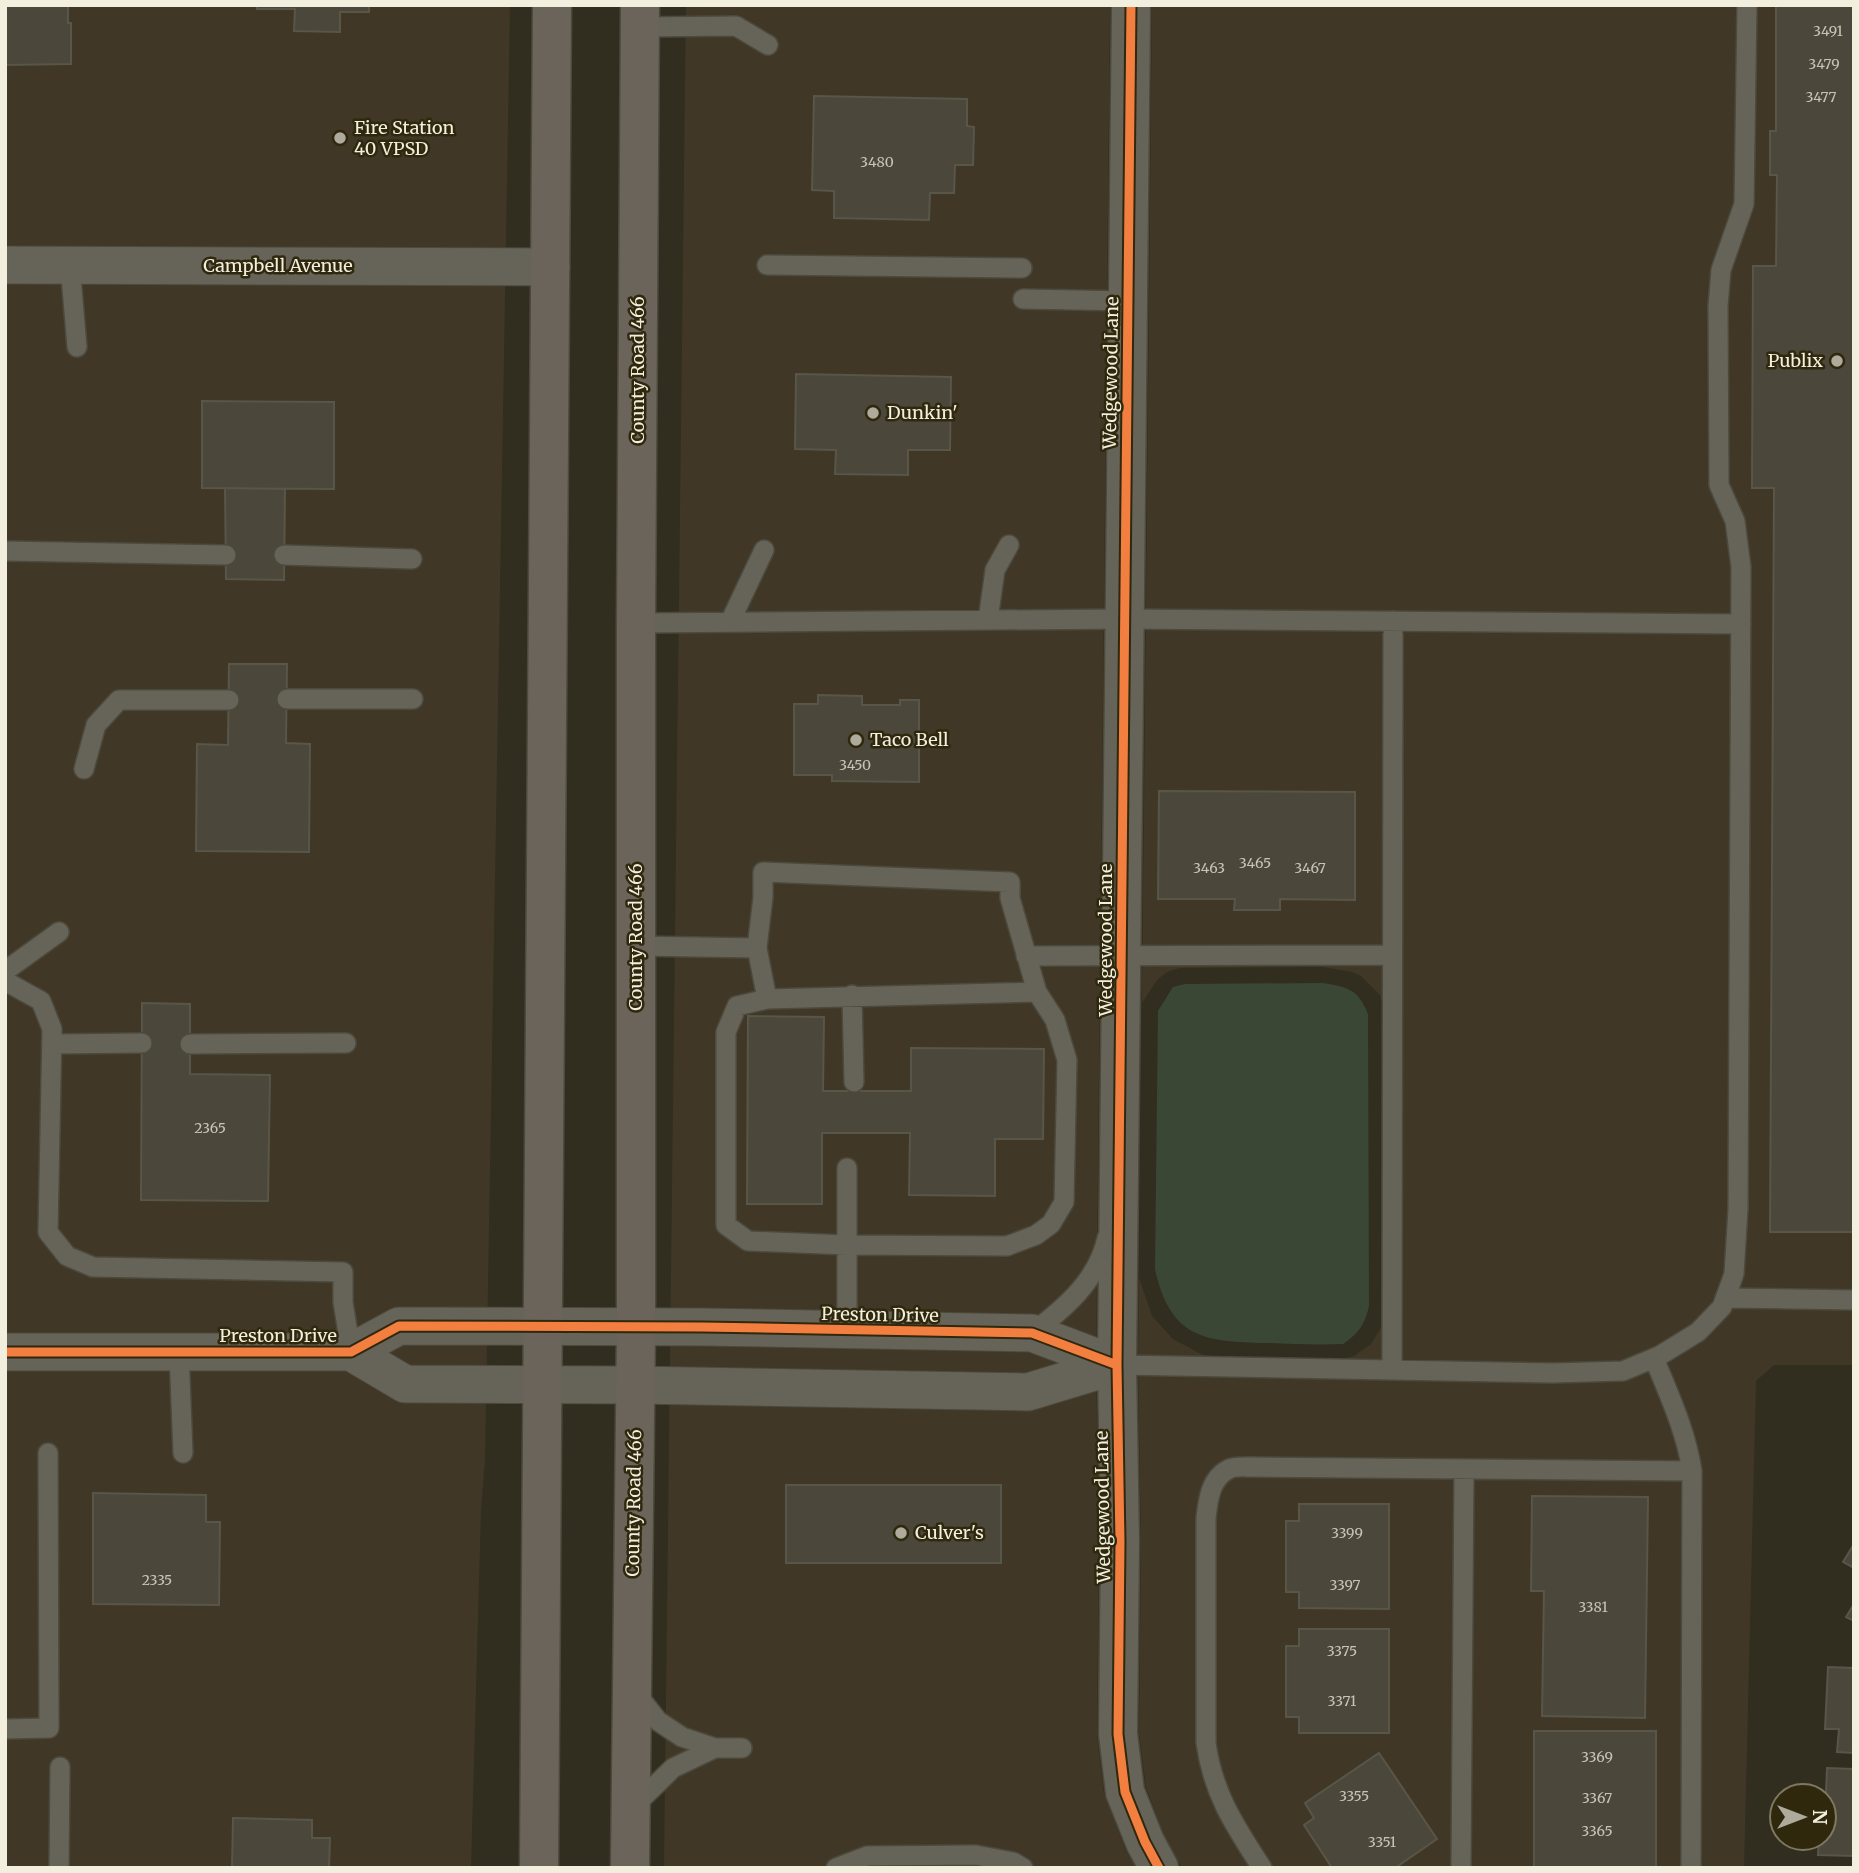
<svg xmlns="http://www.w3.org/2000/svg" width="1859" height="1873" font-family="Merriweather,serif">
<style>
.commercial{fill:#413727}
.green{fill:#3b4735}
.building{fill:#4b483b;stroke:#585549;stroke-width:2}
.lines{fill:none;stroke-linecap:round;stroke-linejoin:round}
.service-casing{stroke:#4c493d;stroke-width:22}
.minor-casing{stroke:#4c493d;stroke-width:39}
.tertiary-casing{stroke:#4c493d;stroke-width:41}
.secondary-casing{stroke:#4c493d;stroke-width:41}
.service{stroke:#666458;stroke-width:19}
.minor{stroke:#666458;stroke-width:37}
.tertiary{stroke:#666458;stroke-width:38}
.secondary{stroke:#6b645a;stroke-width:38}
.cycleway-casing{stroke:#2f280d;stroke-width:13}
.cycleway{stroke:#f27e40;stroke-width:9}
.poi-dot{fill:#aeab9c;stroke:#2f280d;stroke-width:2.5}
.labels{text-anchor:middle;stroke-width:5;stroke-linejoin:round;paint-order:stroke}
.number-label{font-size:14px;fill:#c8c5b6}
.poi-label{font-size:18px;fill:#f2efdf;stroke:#2f280d;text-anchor:start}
.street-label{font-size:18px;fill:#f2efdf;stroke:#2f280d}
</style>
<rect width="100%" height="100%" fill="#312e1f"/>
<path class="commercial" d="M5,5h505l-25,1455 -4,50 -10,358h-466z
M686,5h424l-14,1360 3,177 -2,194 7,58 22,57 10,17h-472z
M1152,5h702v1360h-80l-18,16 -12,487h-562l-18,-33 -18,-48 -7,-54 2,-190 -3,-178 1,-87 13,38 21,23 30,16 25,3 116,1 10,-3 17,-12 11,-18 5,-20 -1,-292 -6,-19 -19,-19 -9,-4 -29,-5 -143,1 -13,4 -10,8 -15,23z"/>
<path class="green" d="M1323,983c25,4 35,6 45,31l1,292c-4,18 -10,27 -26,38 -25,1 -51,0 -76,-1 -63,-1 -97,-5 -112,-74l3,-258 15,-24 12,-3z"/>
<path class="building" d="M5,5h63v18h3v41l-66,1z
M257,5h112v7h-29v20l-46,-1 1,-22h-38z
M1776,5h78v1227h-84l4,-744h-22l1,-222h23l1,-91h-7v-44h6z
M814,96l153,3v27l7,1 -1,38h-18l-1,28h-24l-1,27 -95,-2v-27l-22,-1z
M796,374l155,3 -1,73h-42v25l-73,-1 1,-24 -41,-1z
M202,401l132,1v87l-132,-1z
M225,488l60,1 -1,91 -58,-1z
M229,664h58l-1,79 24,1 -1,108 -113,-1 1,-107 31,1z
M818,695l44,1v9h38v-5h19v82l-87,-1v-6h-38v-71h24z
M1159,791l196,1v108l-75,-1v11h-46l1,-11h-77z
M142,1003l48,1v70l80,1 -2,126 -127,-1z
M748,1016l76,1 -1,74h88v-43l133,1 -1,90h-48v57l-86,-1 1,-62h-88v71h-75z
M786,1485h215v78h-215z
M93,1493l113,2v27h14l-1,83 -126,-1z
M1532,1496l116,1 -3,221 -103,-2 2,-125h-13z
M1299,1504h90v105l-90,-1v-16h-13v-71h13z
M1854,1544v24l-11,-6z
M1854,1604v17l-8,-4z
M1299,1629h90v104h-90v-16h-13v-71h13z
M1828,1667l26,1v85l-17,-1 2,-23h-14z
M1534,1731h122v137h-122z
M1379,1753l58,86 -42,29h-63l-28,-43 10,-7 -9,-15z
M1827,1768l27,1v87l-36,-1 1,-17h5z
M233,1818l79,2v18h18l-1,30h-97z"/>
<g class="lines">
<defs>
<path id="service" d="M640,27l96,-1 32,19
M70,265l7,82
M767,265l255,3
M1023,299l105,2
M5,551l221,4
M284,555l128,4
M988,620l7,-50 14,-25
M730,622l34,-72
M636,623l488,-4 617,5
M287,699h126
M84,769l12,-44 23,-25h110
M636,946l121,2
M1026,956l366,-1
M5,971l54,-39
M5,981l36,20 11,28 -4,203 19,24 26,11 250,5v30l8,50
M852,995l2,87
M767,999l-10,-51 6,-51v-25l247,10v16l27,94 18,28 12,40 -3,142 -13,22 -15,11 -29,11 -160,-1 -99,-4 -22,-16v-193l11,-26 30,-7 270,-7
M52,1044l90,-1
M190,1044l156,-1
M847,1168v162
M1725,1298l129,2
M1032,1333c33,-25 66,-53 75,-95
M179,1352l4,101
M1654,1358c15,37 32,73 38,113l-1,397
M1117,1365l436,8 70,-2 36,-15 39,-24 24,-25 12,-33 4,-65 3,-642 -6,-46 -16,-36 -1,-179 3,-36 23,-66 3,-199
M1392,1370l1,-749
M636,1693l22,28 24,16 33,11h27
M5,1729l44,-1 -1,-275
M632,1808l41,-40 42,-20
M59,1868l1,-101
M836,1868l31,-12 109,-1 37,7 10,6
M1262,1868c-27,-42 -49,-74 -56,-125v-225c2,-17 4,-40 23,-49 6,-3 16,-2 22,-2l441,4
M1461,1868l3,-399"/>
<path id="minor" d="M5,265l546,2
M5,1352h346l48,-26 304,1 329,6 85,32
M351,1352l54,32 230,1 393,7 89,-27"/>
<path id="tertiary" d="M1131,5l-14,1360 3,177 -2,192 7,58 20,50 14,26"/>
<path id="secondary" d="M539,1868l13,-1863
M630,1868l6,-541v-704l4,-618"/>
</defs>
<use href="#service" class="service-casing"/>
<use href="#minor" class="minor-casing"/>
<use href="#tertiary" class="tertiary-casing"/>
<use href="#secondary" class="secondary-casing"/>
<use href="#service" class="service"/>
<use href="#minor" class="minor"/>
<use href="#tertiary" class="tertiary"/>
<use href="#secondary" class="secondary"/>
<defs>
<path id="cycleway" d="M1131,5l-14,1360 3,177 -2,192 7,58 20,50 14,26
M5,1352h346l48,-26 304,1 329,6 85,32"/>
</defs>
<use href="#cycleway" class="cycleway-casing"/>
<use href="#cycleway" class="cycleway"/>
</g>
<g class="poi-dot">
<circle cx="340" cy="138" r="7"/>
<circle cx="1837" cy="361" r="7"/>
<circle cx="873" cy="413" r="7"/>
<circle cx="856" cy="740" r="7"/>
<circle cx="901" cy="1533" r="7"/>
</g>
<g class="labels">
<g class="number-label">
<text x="1828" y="36">3491</text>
<text x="1824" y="69">3479</text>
<text x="1821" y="102">3477</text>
<text x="877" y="167">3480</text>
<text x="855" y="770">3450</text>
<text x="1255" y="868">3465</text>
<text x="1209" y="873">3463</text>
<text x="1310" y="873">3467</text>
<text x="210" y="1133">2365</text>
<text x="1347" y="1538">3399</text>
<text x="157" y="1585">2335</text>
<text x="1345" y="1590">3397</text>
<text x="1593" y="1612">3381</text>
<text x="1342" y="1656">3375</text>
<text x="1342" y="1706">3371</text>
<text x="1597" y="1762">3369</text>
<text x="1354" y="1801">3355</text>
<text x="1597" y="1803">3367</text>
<text x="1597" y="1836">3365</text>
<text x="1382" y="1847">3351</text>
</g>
<g class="poi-label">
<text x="354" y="134">Fire Station<tspan x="354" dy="21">40 VPSD</tspan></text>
<text x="1823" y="367" text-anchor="end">Publix</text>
<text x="887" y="419">Dunkin'</text>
<text x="870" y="746">Taco Bell</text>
<text x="915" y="1539">Culver's</text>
</g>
<g class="street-label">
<text x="278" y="272">Campbell Avenue</text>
<text transform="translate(638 370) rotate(-90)" y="6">County Road 466</text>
<text transform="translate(1111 373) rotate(-89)" y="6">Wedgewood Lane</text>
<text transform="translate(636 937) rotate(-90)" y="6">County Road 466</text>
<text transform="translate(1106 940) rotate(-90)" y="6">Wedgewood Lane</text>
<text transform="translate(880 1315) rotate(1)" y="6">Preston Drive</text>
<text x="278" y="1342">Preston Drive</text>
<text transform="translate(634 1503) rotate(-89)" y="6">County Road 466</text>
<text transform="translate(1103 1507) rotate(-91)" y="6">Wedgewood Lane</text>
</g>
</g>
<rect width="1859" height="1873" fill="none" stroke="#f2efdf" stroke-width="14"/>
<g transform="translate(1803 1817) rotate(90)"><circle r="33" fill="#2f280d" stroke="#7d7861" stroke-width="2"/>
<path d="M0-5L12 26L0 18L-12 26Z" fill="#aeab9c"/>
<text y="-10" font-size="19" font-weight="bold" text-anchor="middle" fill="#f2efdf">N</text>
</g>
</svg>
